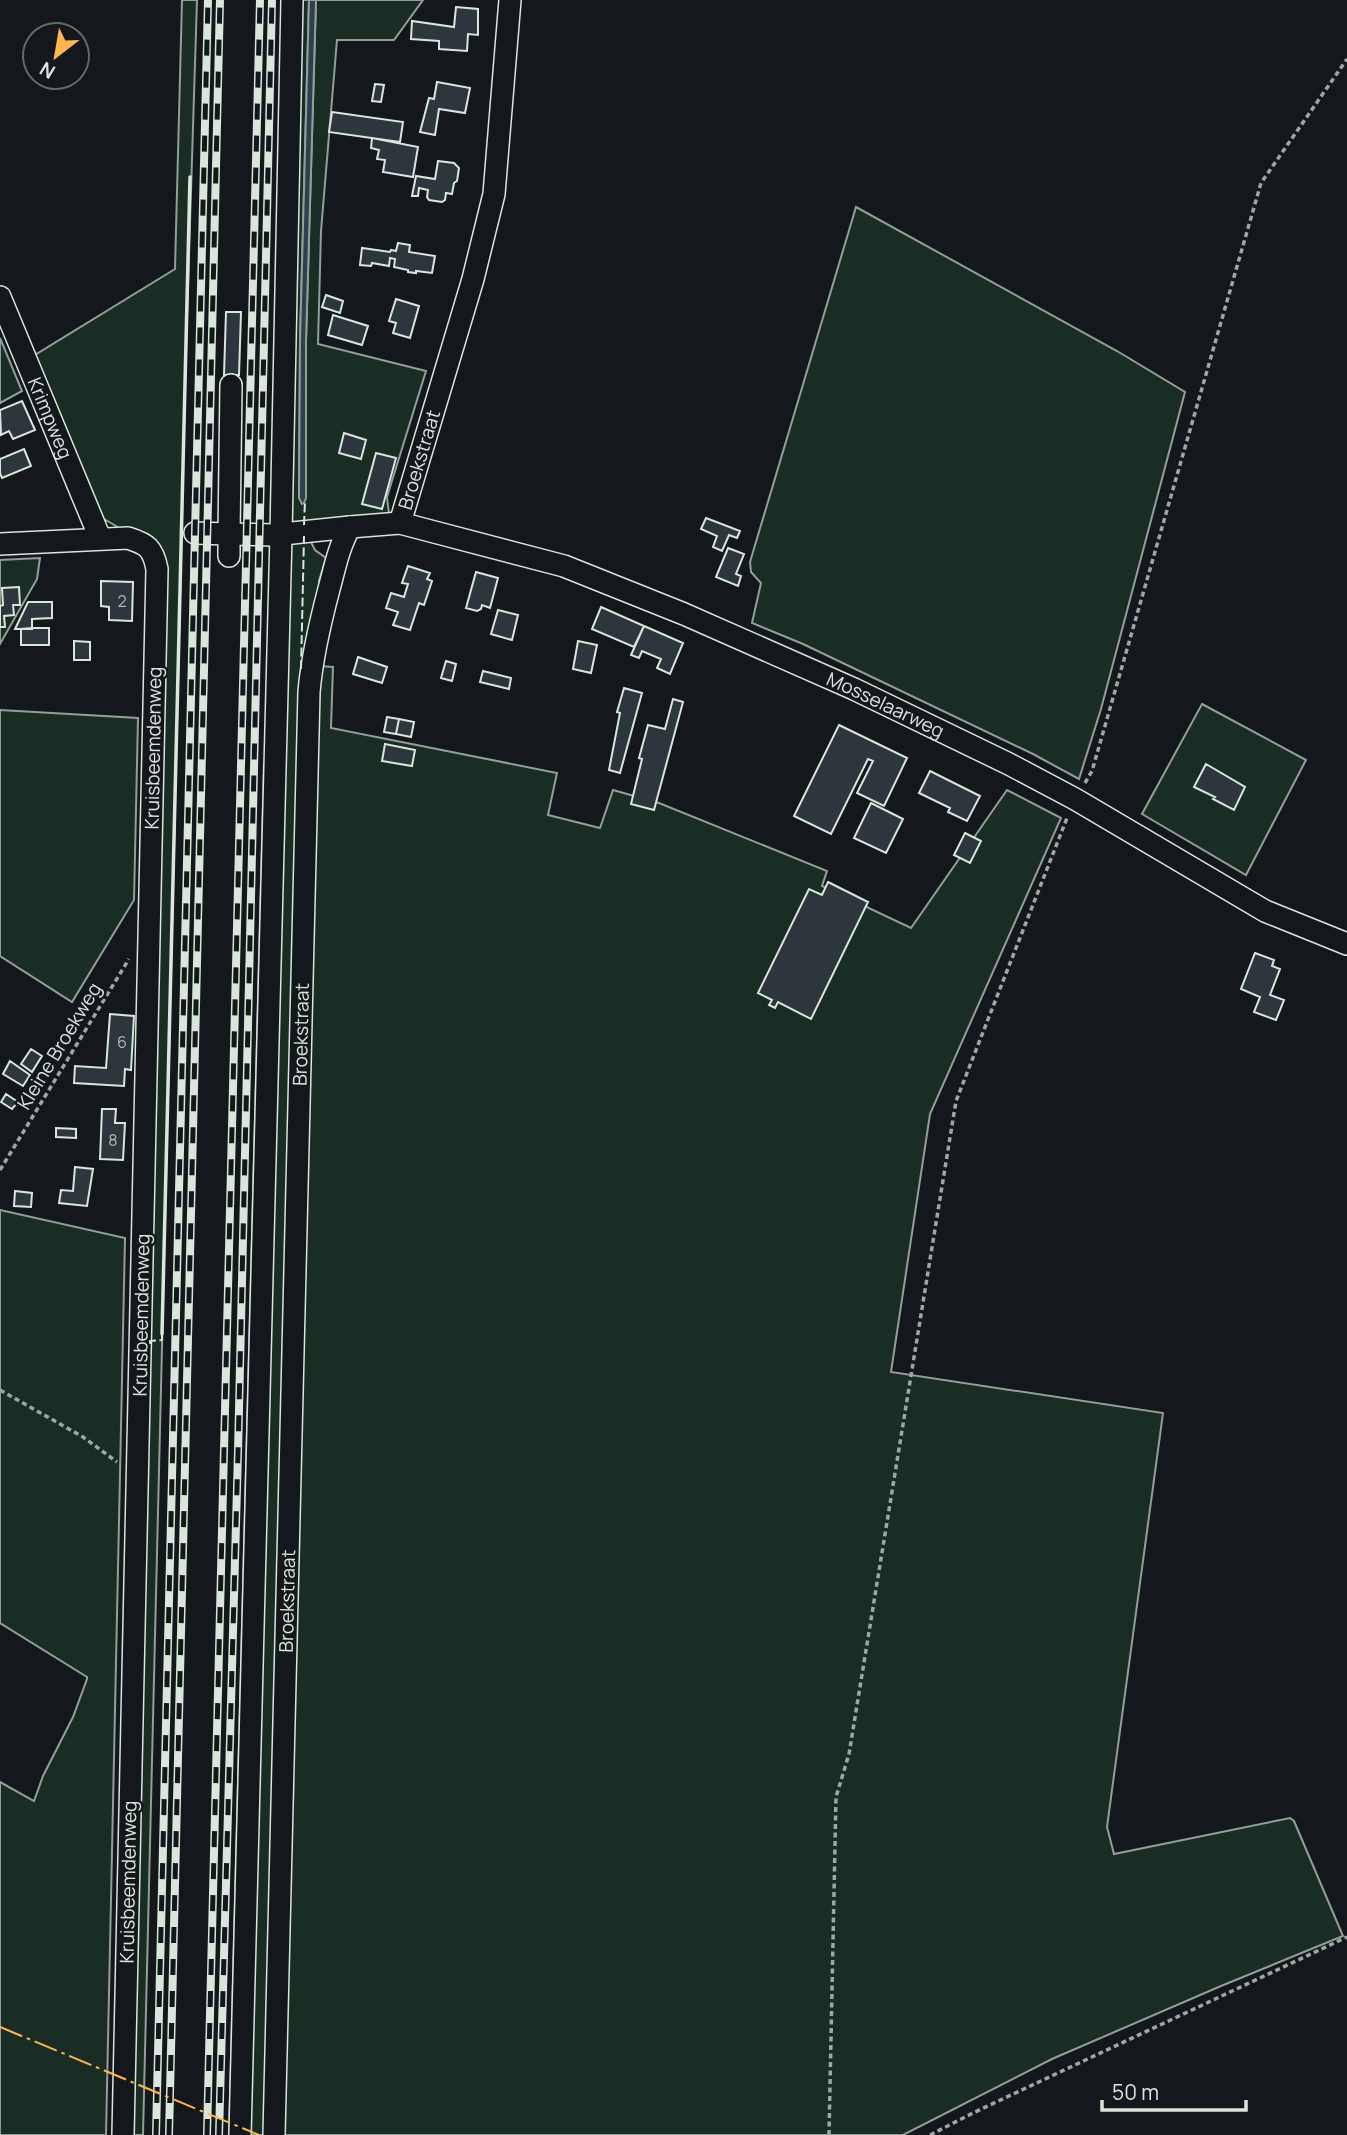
<svg xmlns="http://www.w3.org/2000/svg" width="1347" height="2135" font-family="Manrope,sans-serif">
<style>
.green{fill:#1a2d24;stroke:#939e99;stroke-width:2}
.water{fill:#2f3f4d;stroke:#939e99;stroke-width:2}
.building{fill:#2c363c;stroke:#d8e6dc;stroke-width:2}
.lines{fill:none;stroke-linecap:round;stroke-linejoin:round}
.minor-casing{stroke:#d8e6dc;stroke-width:24}
.path{stroke:#9da8a2;stroke-width:3.5;stroke-dasharray:5 3.5;stroke-linecap:butt}
.minor{stroke:#14181c;stroke-width:21}
.rail-casing{stroke:#d8e6dc;stroke-width:8}
.rail{stroke:#14181c;stroke-width:5;stroke-dasharray:16;stroke-linecap:butt}
.fence{stroke:#d8e6dc;stroke-width:2;stroke-dasharray:9 3.5;stroke-linecap:butt}
.wall{stroke:#d8e6dc;stroke-width:3.5}
.power{stroke:#ffb74d;stroke-width:2;stroke-dasharray:24 5 3.5 5;stroke-linecap:butt}
.labels{text-anchor:middle;stroke-width:5;stroke-linejoin:round;paint-order:stroke}
.number-label{font-size:16px;fill:#adbab4}
.street-label{font-size:19px;fill:#d8e6dc;stroke:#14181c}
</style>
<rect width="100%" height="100%" fill="#14181c"/>
<path class="green" d="M182,0h15l-11,350 -43,1785h-16l35,-1570 -41,-36 -17,-10 -5,-7 -64,-157 140,-86z
M285,0h24l-9,341 -1,157h7v-157l10,-341h107l-29,40h-57l-16,191 -3,113 108,27 -39,126 2,17 -106,12z
M856,207l261,144 68,41 -84,317 -22,70 -46,-25 -230,-110 -51,-21 9,-40 -10,-11 -1,-10z
M0,338l22,53 -22,12z
M273,540h37l5,10 11,8 -7,23v14l-50,1540h-40l35,-1372h3z
M40,558l-3,21 -37,65v-84z
M320,666l13,1 -2,61 226,45 -9,42 52,13 13,-38 46,13 168,68 -5,15 89,42 96,-138 54,28 -131,296 -39,258 272,41 -56,414 7,27 176,-36 4,3 49,115 -122,50 -169,73 -149,76h-625l25,-979z
M1202,704l104,56 -60,115 -104,-61z
M0,710l138,8 -4,182 -62,102 -72,-46z
M0,1210l125,28 -19,897h-106v-353l34,19 9,-25 30,-59 14,-38v-2l-87,-54z"/>
<path class="water" d="M309,0h7l-10,341v157l-2,5 -2,1 -3,-6 1,-157z"/>
<path class="building" d="M456,7l22,2v26l-10,-1 -1,17 -28,-2v-8l-28,-2 1,-18 42,6z
M437,82l33,6 -5,25 -26,-4 -4,26 -15,-3 9,-34 5,1z
M375,84l9,1 -3,17 -9,-1z
M332,112l71,10 -3,20 -71,-10z
M372,138l46,9 -5,30 -30,-5 2,-12 -8,-1 2,-9 -8,-2z
M438,161l16,2 5,5 -2,13 -3,2 -2,11 -6,-1 -1,7 -3,2 -13,-2 -2,-3 1,-7 -9,-2 -1,8h-6l4,-20 19,3z
M398,243l12,2 -1,7 26,4 -3,17 -16,-2v2l-8,-1v-2l-14,-3 1,-8 -5,-1 -1,8 -17,-3 -1,3 -11,-1 2,-17 28,4 1,-2 5,1z
M326,295l17,6 -3,12 -18,-6z
M396,299l23,7 -9,32 -17,-5 3,-10 -7,-2z
M226,312h15l-2,63h-15z
M333,315l35,11 -6,19 -34,-10z
M22,401l13,29 -22,9 -4,-8 -8,4 -1,-25z
M344,433l22,7 -5,19 -22,-6z
M24,449l7,17 -29,12 -2,-5v-14z
M376,453l20,5 -14,51 -20,-5z
M706,518l34,13 -3,7 -8,-3 -7,16 -9,-4 4,-11 -16,-7z
M728,548l16,6 -8,20 5,2 -3,10 -22,-9z
M408,566l22,7 -3,6 5,2 -8,24 -5,-2 -9,27 -17,-5 5,-13 -12,-4 5,-15 13,4 4,-13 -6,-1z
M476,572l22,6 -8,30 -8,-3 -1,4 -4,2 -11,-3z
M101,581l32,1 -1,39 -23,-1v-13l-8,-1z
M19,587l1,18h-7l1,10 -10,1 1,11h-5v-21l3,-1 -1,-17z
M28,602h24v16l-20,1v10h-17z
M601,607l43,19 -10,21 -42,-18z
M498,610l20,5 -6,25 -21,-6z
M644,626l39,17 -13,31 -13,-6 4,-9 -19,-8 -3,7 -8,-3z
M32,628h17v17h-28v-16z
M74,641l16,1v18h-16z
M578,641l19,4 -6,28 -18,-4z
M358,657l29,10 -5,16 -29,-9z
M446,661l10,3 -4,17 -11,-3z
M483,671l28,7 -2,11 -29,-7z
M624,688l18,5 -22,80 -11,-3 11,-57 -3,-1z
M673,699l10,3 -29,108 -23,-6 11,-45 -3,-1 9,-33 17,4z
M387,717l12,2 -3,15 -12,-2z
M399,719l15,3 -3,15 -15,-3z
M839,725l68,33 -23,48 -27,-13 16,-32 -5,-2 -37,75 -37,-18z
M385,744l30,6 -3,16 -30,-5z
M1206,764l39,23 -11,23 -21,-11 2,-2 -21,-10z
M930,771l50,25 -13,25 -19,-9 2,-4 -31,-15z
M871,803l32,16 -17,34 -32,-15z
M965,833l16,8 -11,22 -16,-8z
M828,882l40,20 -57,117 -33,-17 -3,6 -6,-3 3,-5 -14,-7 51,-104 13,6z
M1255,953l19,7 -2,6 8,3 -10,26 14,5 -8,20 -22,-8 6,-15 -19,-8z
M110,1014l24,2 -3,54 -6,-1 -1,17 -50,-3 1,-17 31,2z
M31,1049l11,7 -10,16 -11,-8z
M10,1061l20,14 -7,11 -20,-12z
M6,1094l12,8 -6,7 -11,-7z
M102,1109h14l-1,14h10l-2,37 -23,-1z
M56,1128l20,1v9l-20,-1z
M75,1167l18,2 -6,37 -28,-3 2,-13 12,1z
M15,1191l17,2 -1,14 -17,-1z"/>
<g class="lines">
<defs>
<g id="minor">
<path id="s1" d="M0,297l100,241"/>
<path d="M231,385l-2,149 44,1 77,-8"/>
<path id="s2" d="M400,523l73,-244 21,-85 16,-194"/>
<path d="M195,533l34,1v22"/>
<path d="M0,544l128,-6c19,6 25,10 29,31l-34,1566"/>
<path d="M240,2135l41,-1601 11,-534"/>
<path id="s3" d="M274,2135l35,-1443c3,-36 11,-69 20,-103 6,-22 10,-43 21,-62l50,-4 164,43 120,48 170,75 155,75 66,35 190,112 82,33"/>
</g>
</defs>
<use href="#minor" class="minor-casing"/>
<path class="path" d="M1085,783l7,-12 169,-588 86,-124
M0,1170l129,-211
M0,1390l83,47 34,25
M829,2135l7,-338 13,-43 107,-653 111,-283
M930,2135l45,-23 372,-175"/>
<use href="#minor" class="minor"/>
<defs>
<path id="rail" d="M156,2135l52,-2135
M169,2135l51,-2135
M207,2135l53,-2135
M219,2135l19,-683 34,-1452"/>
</defs>
<use href="#rail" class="rail-casing"/>
<use href="#rail" class="rail"/>
<path class="fence" d="M304,525l1,-24
M301,669l3,-133
M150,1344v-3l12,-1v-6"/>
<path class="wall" d="M162,1334l28,-1157"/>
<path class="power" d="M0,2027l259,108"/>
</g>
<g class="labels">
<g class="number-label">
<text x="122" y="607">2</text>
<text x="122" y="1048">6</text>
<text x="113" y="1146">8</text>
</g>
<g class="street-label">
<text dy="7" stroke="none"><textPath href="#s1" startOffset="131">Krimpweg</textPath></text>
<text dy="7" stroke="none"><textPath href="#s2" startOffset="66">Broekstraat</textPath></text>
<text dy="7" stroke="none"><textPath href="#s3" startOffset="2184">Mosselaarweg</textPath></text>
<text transform="translate(153 748) rotate(-89)" y="7">Kruisbeemdenweg</text>
<text dy="7" stroke="none"><textPath href="#s3" startOffset="1101">Broekstraat</textPath></text>
<text transform="translate(59 1046) rotate(-59)" y="7">Kleine Broekweg</text>
<text transform="translate(141 1315) rotate(-89)" y="7">Kruisbeemdenweg</text>
<text dy="7" stroke="none"><textPath href="#s3" startOffset="534">Broekstraat</textPath></text>
<text transform="translate(128 1882) rotate(-89)" y="7">Kruisbeemdenweg</text>
</g>
</g>
<g transform="translate(56 56) rotate(211)"><circle r="33" fill="#14181c" stroke="#626a69" stroke-width="2"/>
<path d="M0-5L12 26L0 18L-12 26Z" fill="#ffb74d"/>
<text y="-10" font-size="19" font-weight="bold" text-anchor="middle" fill="#d8e6dc">N</text>
</g>
<path d="M1102 2100v10h144v-10" fill="none" stroke="#d8e6dc" stroke-width="3.5"/>
<text x="1112" y="2100" font-size="21" fill="#d8e6dc" stroke="#14181c" stroke-width="5" paint-order="stroke">50 m</text>
</svg>
